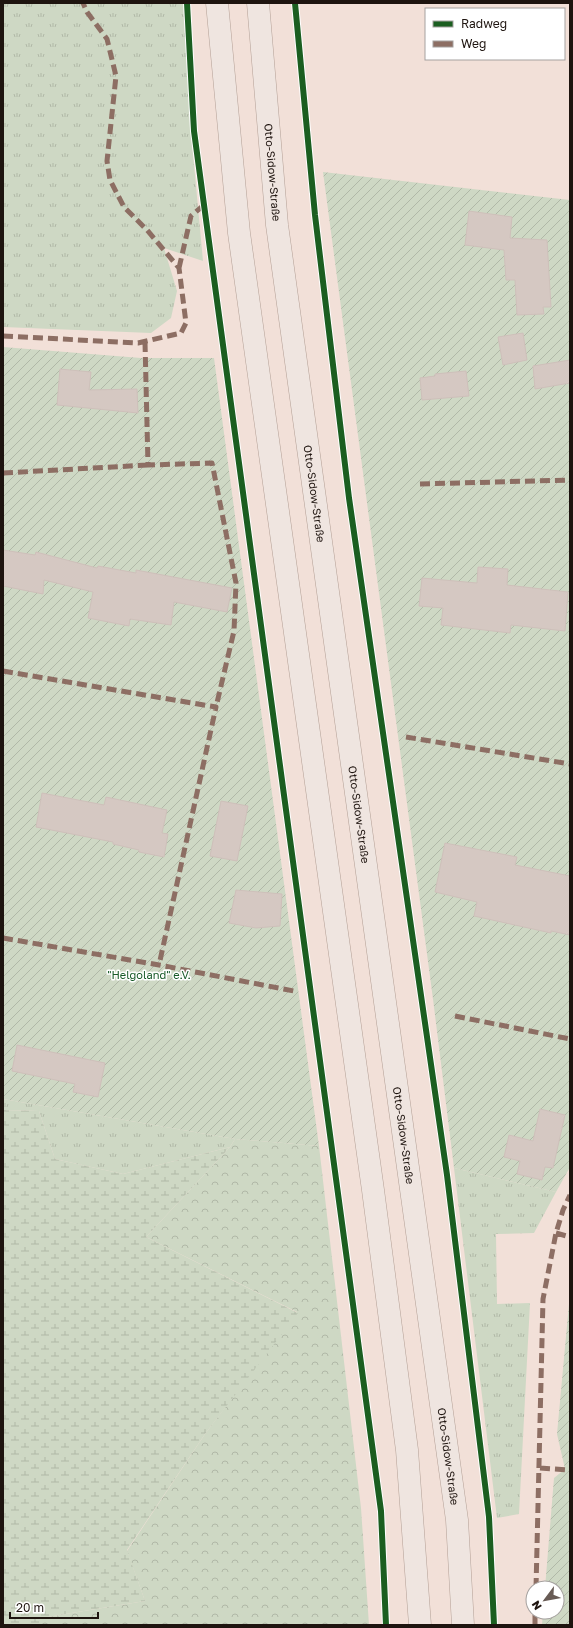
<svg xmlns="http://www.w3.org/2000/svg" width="573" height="1628" font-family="'Golos Text',sans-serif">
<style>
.grass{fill:url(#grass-tufts)}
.forest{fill:url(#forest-crowns)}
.wetland{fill:url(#wetland-marsh)}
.garden{fill:url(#garden-furrows)}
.building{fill:#d5c8c2;stroke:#cec0ba}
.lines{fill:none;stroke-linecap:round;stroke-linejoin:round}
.major-casing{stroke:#b39f95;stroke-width:23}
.major{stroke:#efe5e0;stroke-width:22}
.quiet{stroke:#8d6e63;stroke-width:5;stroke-dasharray:10 5;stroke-linecap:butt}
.cycleway-casing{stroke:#fff;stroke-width:8}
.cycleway{stroke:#1b5e20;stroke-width:6}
.labels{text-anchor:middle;stroke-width:3;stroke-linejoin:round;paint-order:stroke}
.street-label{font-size:11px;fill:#1e140f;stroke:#fff}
.park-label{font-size:11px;fill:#185a28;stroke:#fff}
</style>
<defs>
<pattern id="grass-tufts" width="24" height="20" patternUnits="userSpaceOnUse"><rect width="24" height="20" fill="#ced8c4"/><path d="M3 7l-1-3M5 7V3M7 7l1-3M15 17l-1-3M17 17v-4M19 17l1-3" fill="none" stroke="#b0b8a7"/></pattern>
<pattern id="forest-crowns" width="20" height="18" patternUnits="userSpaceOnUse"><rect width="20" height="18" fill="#ced8c4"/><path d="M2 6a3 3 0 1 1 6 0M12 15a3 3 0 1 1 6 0" fill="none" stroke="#b0b8a7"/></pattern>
<pattern id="wetland-marsh" width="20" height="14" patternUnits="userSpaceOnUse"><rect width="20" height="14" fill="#ced8c4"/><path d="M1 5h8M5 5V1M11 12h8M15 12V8" fill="none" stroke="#b0b8a7"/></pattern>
<pattern id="garden-furrows" width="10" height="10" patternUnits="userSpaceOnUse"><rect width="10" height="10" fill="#ced8c4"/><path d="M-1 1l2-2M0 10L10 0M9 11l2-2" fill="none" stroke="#b0b8a7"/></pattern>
</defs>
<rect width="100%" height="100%" fill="#f2e0d8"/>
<path class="grass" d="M3,3h182l6,129 12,129 -39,-13 13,43 -6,27 -20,15 -148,-6z
M3,1099l232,40 -5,8 -107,27 -68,-15 -16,-48 -36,-1z
M454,1168l102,24 -22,41 -38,1 1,70 33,-1 -11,211 -22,4z"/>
<path class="forest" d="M235,1139l84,7 42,362 8,117h-328v-7l104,-17 -18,-50 78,-117 92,-122 -151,-75 84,-90z"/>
<path class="wetland" d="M3,1110l36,1 16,48 68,15 107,-27 -84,90 152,76 -93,121 -78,116 18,51 -104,17v7h-38z"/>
<path class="garden" d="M323,172l247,28v967l-14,25 -102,-24 -21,-169z
M3,347l138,11h73l105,788 -84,-7 -232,-40z
M570,1293v332h-28l1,-13h14v-24h-12l9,-110 11,-9 -8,-35z"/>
<path class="building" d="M469,211l43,6 -2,21 37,2 4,67h-8l1,7 -27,1 -2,-35h-9l-2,-30 -39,-5z
M523,333l4,27 -24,5 -5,-28z
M570,360v23l-35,6 -2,-23z
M60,369l31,3 -2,18 48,-1 1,24 -81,-8z
M466,371l3,25 -47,4 -2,-22 15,-2v-2z
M3,550l32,5 1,-3 61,16 1,-2 38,7v-3l96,18 -5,24 -53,-10 -3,23 -41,-6 -1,7 -41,-8 5,-26 -49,-12 -1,14 -40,-8z
M478,567l30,2 -1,16 61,7 -3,39 -54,-6 -1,8 -69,-8 2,-17 -24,-2 3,-28 55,5z
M42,793l62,12 2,-8 61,13 -5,23 6,1 -4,23 -25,-5v-2l-26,-6v-2l-77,-15z
M221,801l27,5 -11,55 -27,-5z
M445,843l72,14 -2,8 55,11v59l-19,-4v2l-77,-17 3,-14 -42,-10z
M236,890l46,4 -2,32 -24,2 -27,-5z
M17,1045l88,18 -7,34 -25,-5 2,-8 -63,-13z
M540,1109l25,6 -12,53 -8,-1 -3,13 -25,-6 3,-13 -16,-4 5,-22 24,6z"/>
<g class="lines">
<defs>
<g id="major">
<path d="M217,3l22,230 134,957 34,260 13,175"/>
<path id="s1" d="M258,3l19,222 180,1295 6,105"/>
</g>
</defs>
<use href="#major" class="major-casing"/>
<use href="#major" class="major"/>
<path class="quiet" d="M179,268l12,-52 13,-11
M3,336l135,7 43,-10 5,-10 -7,-55 -32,-38 -23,-23 -14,-27 -3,-19 9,-85 -9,-37 -20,-27 -4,-9
M145,342l3,123 64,-2 24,120 -2,48 -18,76
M3,473l145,-8
M420,484l150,-4
M3,671l213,36 -57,258
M406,737l164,27
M3,938l156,27 135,26
M455,1016l115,23
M556,1233l14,4
M540,1468l30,2
M536,1588l7,-289 13,-66 7,-23 7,-15
M535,1625v-13"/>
<defs>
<path id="cycleway" d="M187,3l7,128 187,1380 5,114
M295,3l20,212 34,283 98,677 42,342 5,108"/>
</defs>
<use href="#cycleway" class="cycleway-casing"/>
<use href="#cycleway" class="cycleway"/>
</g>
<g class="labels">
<g class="street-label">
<text dy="4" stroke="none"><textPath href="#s1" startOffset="170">Otto-Sidow-Straße</textPath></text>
<text dy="4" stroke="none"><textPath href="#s1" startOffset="494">Otto-Sidow-Straße</textPath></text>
<text dy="4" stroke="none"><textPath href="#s1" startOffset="818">Otto-Sidow-Straße</textPath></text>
<text dy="4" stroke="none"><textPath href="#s1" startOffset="1142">Otto-Sidow-Straße</textPath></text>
<text dy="4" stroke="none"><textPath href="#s1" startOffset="1466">Otto-Sidow-Straße</textPath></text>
</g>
<g class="park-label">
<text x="149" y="979">"Helgoland" e.V.</text>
</g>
</g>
<rect width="573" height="1628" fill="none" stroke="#1e140f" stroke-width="8"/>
<rect x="425" y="8" width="140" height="52" fill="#ffffff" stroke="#a5a19f"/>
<rect x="433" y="21" width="20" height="6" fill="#1b5e20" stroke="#a5a19f"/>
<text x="461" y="28" font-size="12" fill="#1e140f">Radweg</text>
<rect x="433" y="41" width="20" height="6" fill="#8d6e63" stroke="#a5a19f"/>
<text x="461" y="48" font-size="12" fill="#1e140f">Weg</text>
<g transform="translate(545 1600) rotate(238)"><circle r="19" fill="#ffffff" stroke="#a5a19f"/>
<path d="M0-3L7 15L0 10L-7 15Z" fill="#685b55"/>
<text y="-6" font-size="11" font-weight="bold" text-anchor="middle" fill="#1e140f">N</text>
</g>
<path d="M10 1612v6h88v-6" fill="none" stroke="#1e140f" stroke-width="2"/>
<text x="16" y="1612" font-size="12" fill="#1e140f" stroke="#ffffff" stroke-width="3" paint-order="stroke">20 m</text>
</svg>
